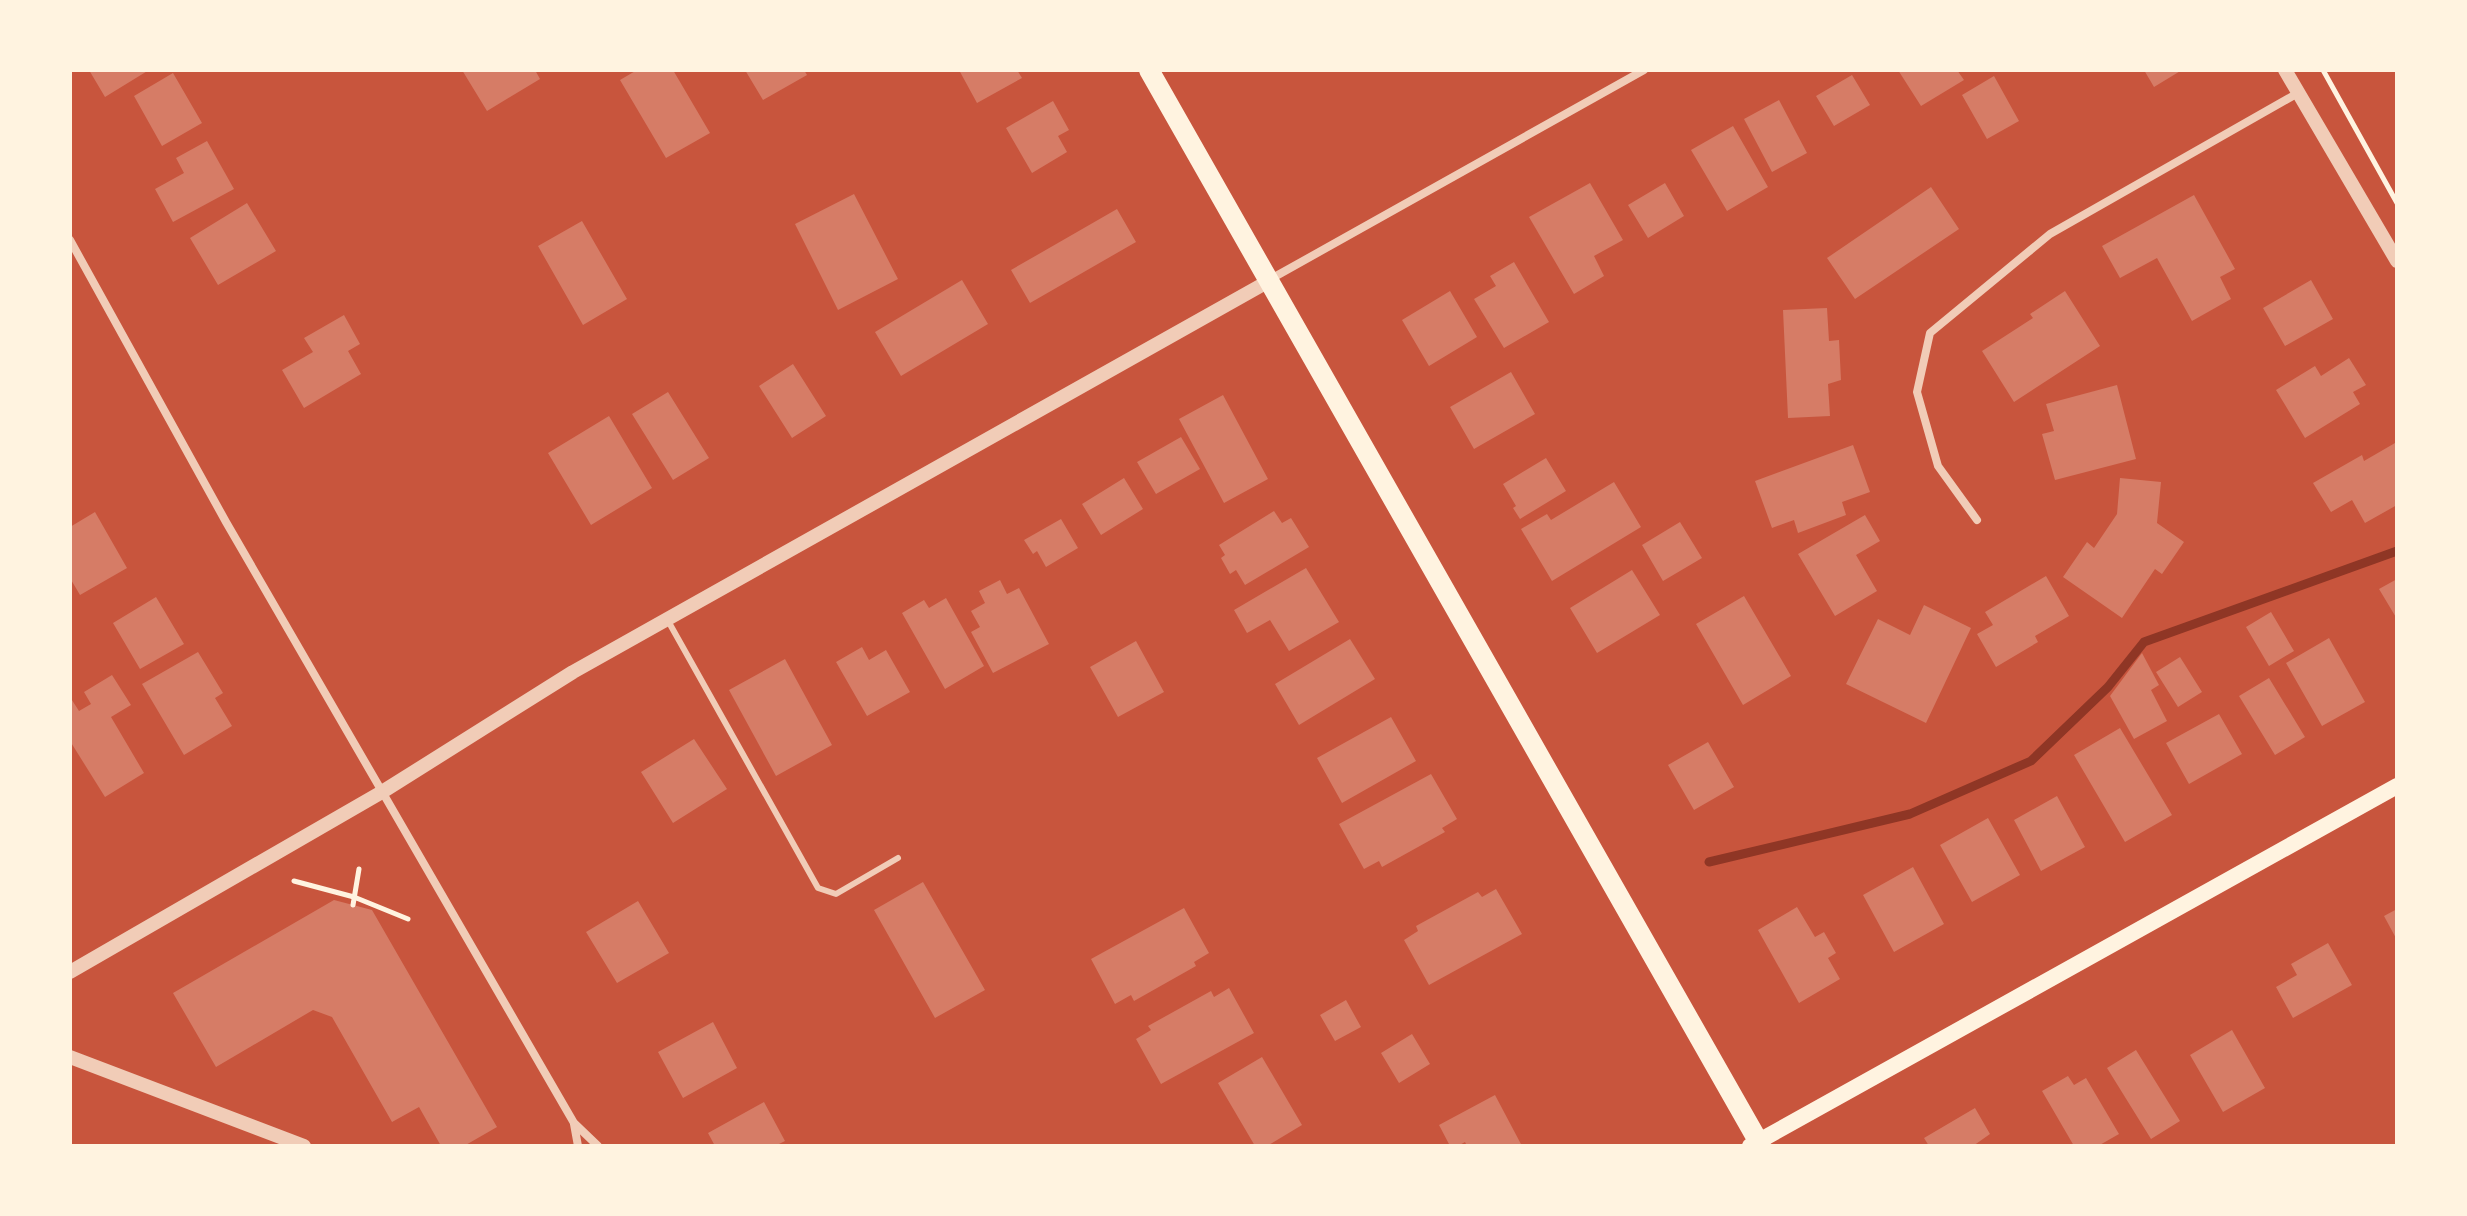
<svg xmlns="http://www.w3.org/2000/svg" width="2467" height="1216" font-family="Mulish,sans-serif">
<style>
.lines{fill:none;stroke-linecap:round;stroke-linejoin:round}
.stream{stroke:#8f3625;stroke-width:9}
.building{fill:#d67c66}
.path{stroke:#fff3e0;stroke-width:5}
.service{stroke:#f1ccb7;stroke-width:6}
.minor{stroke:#f1ccb7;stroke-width:8}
.tertiary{stroke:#f1ccb7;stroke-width:14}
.secondary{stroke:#fff3e0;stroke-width:16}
.primary{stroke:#fff3e0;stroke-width:20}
</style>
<rect width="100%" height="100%" fill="#c8553d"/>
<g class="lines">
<path class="stream" d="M1709,862l201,-48 121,-53 77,-74 36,-45 253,-91"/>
</g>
<path class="building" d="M89,70h60l-44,27z
M462,70h73l5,9 -53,32z
M637,70h36l37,63 -44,25 -46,-78z
M745,70h59l3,5 -44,25z
M959,70h58l5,8 -45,25z
M1898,70h59l7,10 -43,26z
M2144,70h38l-28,17z
M173,73l29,50 -40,23 -28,-50z
M1852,75l18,30 -36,21 -18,-30z
M1994,76l25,45 -32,18 -25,-44z
M1779,100l28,53 -35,19 -28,-53z
M1053,101l16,29 -11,6 9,16 -35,21 -26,-45z
M1733,126l35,61 -41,24 -36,-61z
M207,141l27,48 -61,33 -18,-33 29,-16 -8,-15z
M1590,183l33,57 -29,16 10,20 -30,18 -45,-77z
M1665,183l19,33 -36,22 -20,-33z
M1931,187l28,42 -104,70 -28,-41z
M854,194l44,85 -60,31 -43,-86z
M2194,195l41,74 -15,8 11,22 -39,22 -35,-63 -37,20 -18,-32z
M247,203l29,48 -58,34 -28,-47z
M1117,209l19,33 -106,61 -19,-33z
M582,221l45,78 -44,26 -45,-79z
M1514,262l35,60 -45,26 -30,-49 22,-13 -6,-10z
M962,280l26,44 -87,52 -26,-44z
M2311,280l22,39 -48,27 -22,-38z
M1450,291l27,46 -48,29 -27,-46z
M2065,291l35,55 -86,56 -32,-51 51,-33 -3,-4z
M1827,308l2,33 10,-1 2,40 -13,4 2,32 -42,2 -5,-108z
M344,315l16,29 -12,7 13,23 -57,34 -22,-38 31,-18 -9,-14z
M2349,358l17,27 -13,7 7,12 -55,34 -29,-48 39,-24 6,10z
M793,364l33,52 -34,22 -33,-52z
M1511,372l24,42 -61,35 -24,-42z
M2117,385l19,74 -81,21 -13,-46 12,-3 -8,-27z
M668,392l41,66 -36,22 -41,-66z
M1223,395l45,84 -44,24 -45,-84z
M609,416l43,72 -61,37 -43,-72z
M1181,437l19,32 -44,25 -19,-32z
M2395,443l2,62 -32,18 -13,-23 -21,12 -18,-29 49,-28 2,6z
M1853,445l17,47 -28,10 4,13 -48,18 -4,-13 -22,8 -17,-47z
M1546,458l20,33 -46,28 -7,-11 3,-2 -13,-22z
M1124,478l19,31 -42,26 -19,-31z
M2120,478l41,4 -4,41 27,19 -22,32 -7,-5 -33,49 -59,-41 24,-35 7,6 23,-34z
M1614,482l27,45 -89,54 -31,-52 26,-15 4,6z
M1274,511l8,12 9,-5 18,29 -64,38 -9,-15 -6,4 -9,-16 4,-3 -6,-10z
M95,512l32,56 -47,27 -10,-17v-51z
M1865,515l15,26 -24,14 21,36 -42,25 -37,-62z
M1061,519l17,29 -32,19 -9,-16 -4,3 -9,-14z
M1680,522l22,36 -39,23 -21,-36z
M1306,568l33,54 -50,29 -19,-31 -23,13 -13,-23z
M1632,570l28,45 -63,38 -27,-45z
M2046,576l23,40 -34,20 3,6 -42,25 -19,-33 16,-9 -8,-13z
M2397,579v40l-18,-30z
M1000,580l7,14 12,-6 30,56 -56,29 -22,-41 9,-5 -9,-16 14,-8 -6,-12z
M1744,596l47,80 -48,29 -47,-81z
M156,597l28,47 -44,25 -27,-46z
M946,598l38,68 -39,23 -43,-76 22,-13 5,8z
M1924,605l47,23 -45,95 -80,-39 32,-65 32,16z
M2271,612l23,39 -25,15 -23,-39z
M2329,638l36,64 -43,24 -36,-63z
M1350,639l25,40 -76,46 -24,-41z
M1136,641l28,51 -46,25 -28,-50z
M862,647l7,13 17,-10 24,42 -43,24 -31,-54z
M198,652l25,41 -8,5 17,28 -48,29 -42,-71z
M2142,653l17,32 -8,5 16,31 -33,18 -24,-43z
M2180,657l22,35 -24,15 -22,-35z
M785,659l47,86 -56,31 -47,-86z
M112,675l19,30 -20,12 33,56 -39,24 -35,-56v-44l9,14 12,-7 -7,-12z
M2269,678l36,59 -30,18 -36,-59z
M2219,714l23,40 -53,30 -23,-41z
M1391,717l25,44 -74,42 -25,-45z
M2120,728l52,87 -47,27 -51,-87z
M694,739l33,50 -54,34 -32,-51z
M1708,742l26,45 -40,23 -26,-45z
M1431,774l26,45 -15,9 3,4 -63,35 -3,-6 -15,8 -25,-45z
M2057,796l28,51 -44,24 -27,-51z
M1988,818l32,57 -48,27 -32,-57z
M1913,867l31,57 -50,28 -31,-57z
M923,882l62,108 -50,28 -61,-108z
M1496,889l26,45 -93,51 -25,-45 14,-9 -2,-5 62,-34 4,5z
M334,900l38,10 125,217 -33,19h-23l-22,-39 -27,15 -60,-105 -19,-7 -97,57 -43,-74z
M638,901l31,52 -52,30 -31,-51z
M1797,907l18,30 9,-5 12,21 -8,5 12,21 -41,24 -41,-73z
M1184,908l25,45 -15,9 2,4 -62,35 -3,-6 -16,9 -24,-45z
M2397,909v31l-13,-24z
M2328,943l24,42 -59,33 -17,-31 21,-12 -6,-11z
M1229,988l25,45 -93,51 -25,-45 15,-9 -3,-4 63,-35 3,6z
M1346,1000l15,27 -26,14 -15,-26z
M713,1022l24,46 -54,30 -25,-46z
M2232,1030l33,58 -42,24 -33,-57z
M1412,1034l18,30 -31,19 -18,-30z
M2136,1050l44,71 -29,18 -44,-71z
M1262,1057l40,68 -35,21h-12l-37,-63z
M2068,1076l6,9 12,-7 33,56 -21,12h-24l-32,-55z
M1495,1095l27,51h-55l-2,-4 -7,4h-8l-11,-21z
M764,1102l21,39 -10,5h-60l-7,-13z
M1975,1108l15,26 -17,12h-44l-5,-8z"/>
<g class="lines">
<path class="path" d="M2323,70l74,133
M294,881l60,16 54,22
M353,905l6,-36"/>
<path class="service" d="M667,619l151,269 18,6 62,-36"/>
<path class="minor" d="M70,240l156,282 348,601 24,23
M1269,280l375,-210
M1977,520l-39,-54 -21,-74 13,-59 120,-99 248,-141
M574,1124l4,22"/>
<path class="tertiary" d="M2285,70l112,191
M70,972l312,-180 191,-120 696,-391
M70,1057l234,89"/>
<path class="secondary" d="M1750,1146l647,-360"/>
<path class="primary" d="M1149,70l612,1076"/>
</g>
<rect width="2467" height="1216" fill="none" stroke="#fff3e0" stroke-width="144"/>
</svg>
